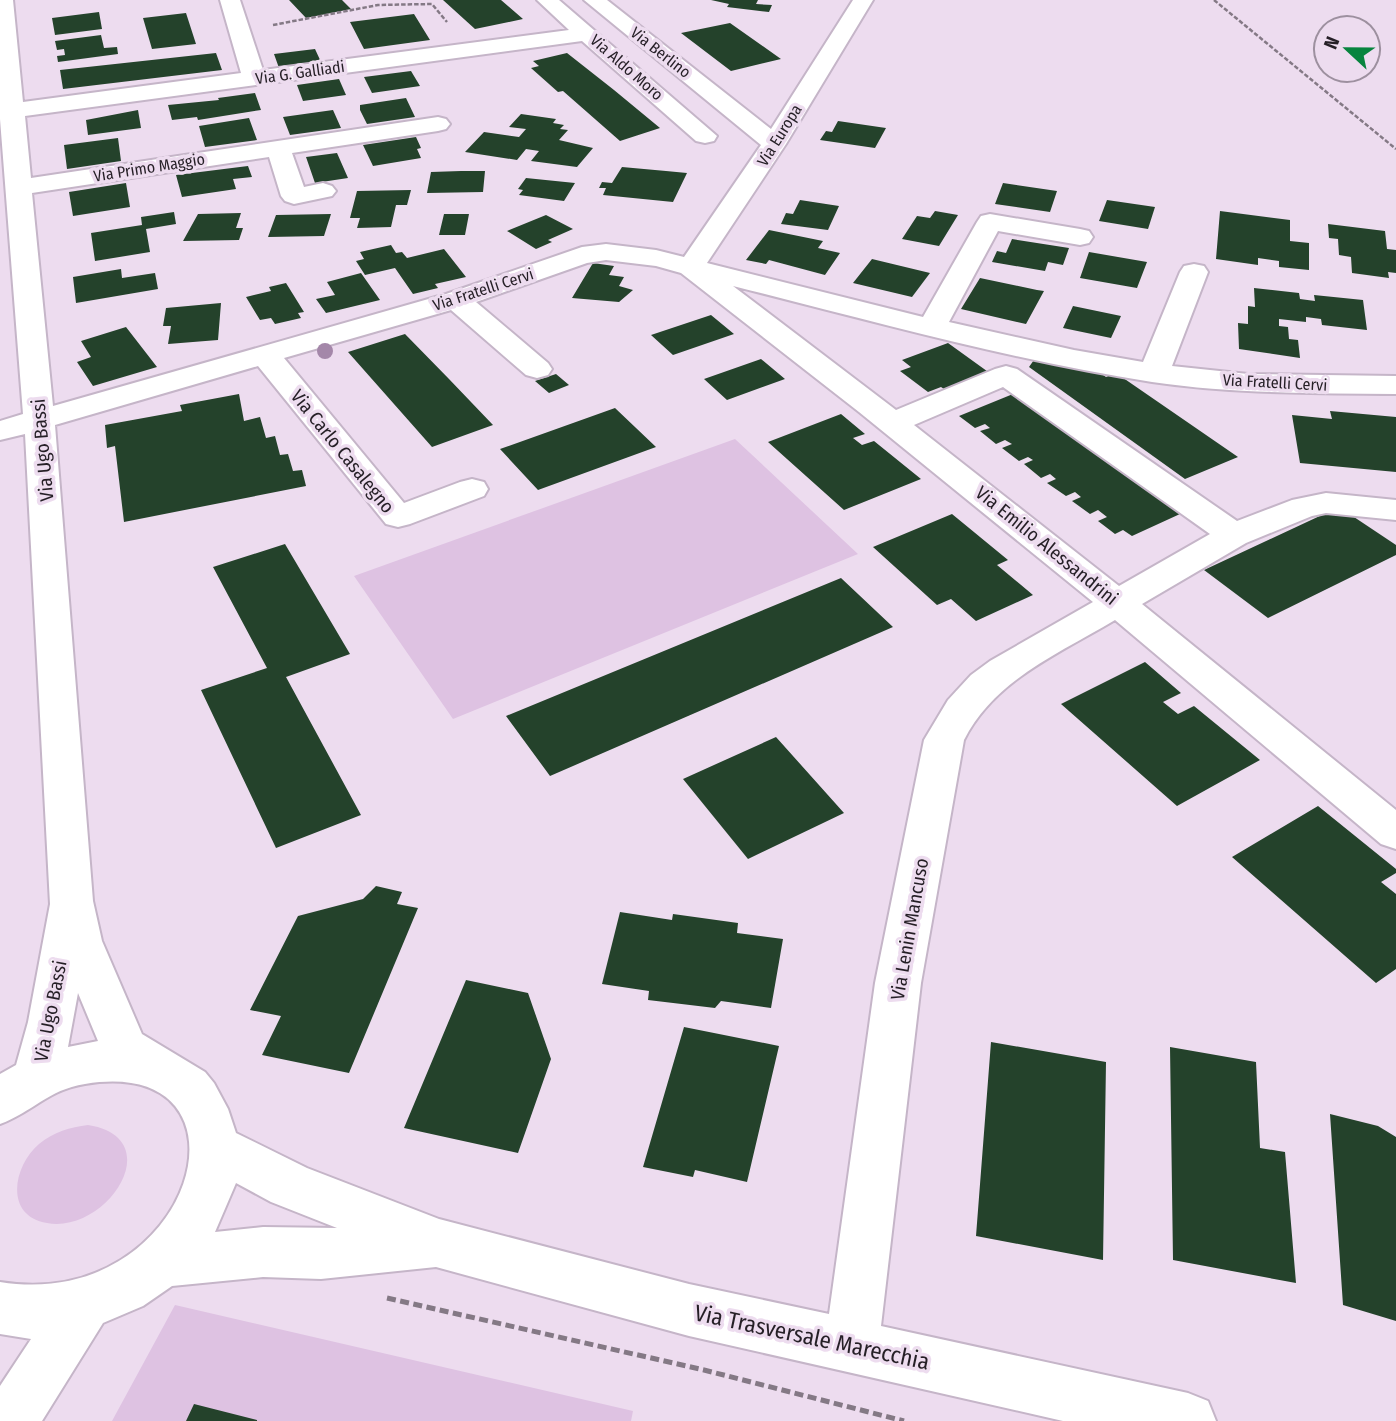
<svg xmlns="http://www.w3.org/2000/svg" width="1396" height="1421" font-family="'Fira Sans Condensed',sans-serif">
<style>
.green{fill:#dec2e2}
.building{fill:#24422b}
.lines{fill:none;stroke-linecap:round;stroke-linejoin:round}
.minor-casing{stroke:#c5b5c8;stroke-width:4}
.path-far1{stroke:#847985;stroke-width:2.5;stroke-dasharray:4.5 2;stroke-linecap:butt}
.path{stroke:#847985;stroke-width:5;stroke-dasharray:9 4.5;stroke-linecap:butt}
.minor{fill:#fff;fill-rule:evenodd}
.tree{fill:#a487a9}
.labels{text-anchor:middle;stroke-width:7;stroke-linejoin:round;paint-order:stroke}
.far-street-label{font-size:16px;fill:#251f26;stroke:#eddcef}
.street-label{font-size:19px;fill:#251f26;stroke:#eddcef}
.near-street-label{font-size:23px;fill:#251f26;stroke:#eddcef}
</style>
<rect width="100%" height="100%" fill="#eddcef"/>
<path class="green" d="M735,439l123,115 -405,165 -99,-143z
M88,1125c82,13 19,109 -41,98 -43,-7 -34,-57 -8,-79 15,-12 31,-17 49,-19z
M175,1305l458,106 -2,10h-519z"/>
<path class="building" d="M289,0h53l9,9 -45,9z
M443,0h58l22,19 -48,10z
M711,0h47l-2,4 16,1 -3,7 -42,-5 2,-3z
M99,12l3,17 -47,6 -3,-17z
M186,13l10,31 -44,5 -9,-31z
M414,14l16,26 -66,9 -14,-27z
M730,23l51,36 -50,12 -50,-38z
M101,35l3,13 13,-1 1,7 -60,8 -1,-6 8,-1 -1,-6 -7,1 -2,-9z
M315,49l6,13 -42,6 -5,-14z
M216,53l6,17 -159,19 -3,-19z
M567,53l47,37 46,38 -40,13 -57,-50 -5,1 -27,-24 8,-2 -6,-5z
M411,71l9,15 -48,7 -8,-16z
M339,79l7,16 -43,6 -6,-16z
M255,93l6,17 -63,10 -1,-3 -25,3 -4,-15 51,-5 -1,-2z
M406,98l9,19 -48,7 -7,-14v-5z
M138,110l3,18 -53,7 -2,-15z
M333,110l8,18 -51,7 -7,-18z
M521,114l35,5 -3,4 11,2 -4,4 8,1 -9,10 34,8 -16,19 -46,-6 8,-10 -13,-2 -9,11 -52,-8 19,-20 35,5 7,-8 -17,-2z
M249,118l8,22 -52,7 -6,-21z
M838,121l48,7 -11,20 -55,-8 6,-9 6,1z
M416,137l5,11 -4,1 4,9 -48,8 -10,-21z
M118,138l3,23 -54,8 -3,-24z
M337,153l11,25 -33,5 -9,-26z
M248,166l4,11 -19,2 3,10 -54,8 -6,-22z
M622,167l44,4 21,2 -14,29 -70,-7 3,-7h-7l3,-6 10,1z
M461,171h24l-2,21 -56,1 4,-21z
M526,178l49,5 -11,18 -45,-6 4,-5 -5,-1z
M126,183l4,24 -57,9 -4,-24z
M1003,183l54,8 -7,21 -55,-8z
M411,190l-4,15h-11l-5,22 -34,1 3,-10h-10l7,-27z
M800,200l39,6 -11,24 -47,-6 5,-11 7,1z
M1107,200l48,7 -7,22 -49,-8z
M935,211l23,4 -19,31 -37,-7 15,-23 13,2z
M1220,211l70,9v21l19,2v27l-30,-3v-6l-21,-3v7l-42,-6z
M174,212l2,12 -30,5 4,23 -55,9 -4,-28 51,-8 -1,-8z
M241,213l-5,15h7l-4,12 -56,1 15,-27z
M331,214l-7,22 -56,1 8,-22z
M444,214h25l-4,21h-26z
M546,215l27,14 -25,11 4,2 -16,7 -29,-18z
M1328,224l57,7 2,18 9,1v23l-8,-1 1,6 -37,-5 -1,-16 -12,-2 -1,-16 -9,-1z
M769,230l54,11 -5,7 22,5 -15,22 -56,-15 -3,4 -20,-4z
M1012,239l57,9 -6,17 -15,-3 -3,9 -53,-9 5,-11 9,2z
M391,245l5,8 6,-1 5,6 37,-9 22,28 -31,7 3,4 -25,6 -18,-26 -30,7 -9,-14 8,-2 -4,-7z
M1089,252l58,10 -10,26 -57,-10z
M872,259l58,14 -18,24 -59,-14z
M593,263l21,3 -5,9 15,2 -5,9 14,4 -14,12 -47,-4z
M121,269l1,9 33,-5 3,16 -82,14 -3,-26z
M361,273l19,27 -54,13 -10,-14 19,-4 -8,-13z
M980,278l57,12 7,1 -18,33 -65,-15z
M286,283l18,29 -6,1 3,5 -26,6 -4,-6 -11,2 -14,-23 25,-6 -2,-4z
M1254,288l45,5 1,6 15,2 -1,-6 49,5 4,30 -45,-5 -1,-6 -15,-2v5l-27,-3v7l9,1 1,12 9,1 2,18 -61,-9 -1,-26 10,1v-18l7,1z
M221,303l-3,37 -50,4 3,-18h-8l3,-18z
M1073,306l48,10 -10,22 -48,-10z
M711,315l23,19 -61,21 -22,-20z
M126,327l31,40 -64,19 -16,-24 14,-5 -10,-16z
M405,334l44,45 44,46 -61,22 -84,-95z
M948,343l43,31 -44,17 -6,-4 -13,5 -28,-21 11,-4 -9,-7z
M1036,357l60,13 10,7 10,-4 122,84 -53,22 -156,-112z
M761,359l24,20 -58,21 -23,-21z
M556,374l13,11 -20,8 -14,-12z
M239,394l5,27 16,-4 6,21 9,-2 5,19 8,-1 5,17 9,-1 4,16 -182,36 -9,-76 -8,2 -2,-23 77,-14 -2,-6z
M1013,394l167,120 -48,22 -9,-6 -8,4 -17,-13 9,-4 -9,-7 -8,4 -18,-13 9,-4 -6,-5 -9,4 -19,-13 9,-4 -6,-5 -9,4 -17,-14 9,-4 -5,-3 -9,4 -17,-13 10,-4 -7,-4 -9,4 -16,-13 10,-3 -5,-4 -10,4 -16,-12z
M615,408l41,39 -118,43 -38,-41z
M1330,411l66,6v55l-96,-9 -8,-48 40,4z
M841,414l24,20 -12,4 9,7 12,-4 47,38 -77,31 -76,-68z
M1339,507l57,38v10l-128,63 -64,-48z
M952,514l56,46 -11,5 36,30 -57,26 -25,-22 -14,6 -64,-58z
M285,544l65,110 -64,23 75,138 -85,33 -75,-158 66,-22 -54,-101z
M841,578l52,49 -343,149 -44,-60z
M1145,662l36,31 -18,9 15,12 16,-8 66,54 -83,46 -116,-102z
M776,737l68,76 -96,46 -65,-80z
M1318,806l78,63v4l-15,9 15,12v75l-20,14 -144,-126z
M376,886l26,6 -5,12 21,4 -69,165 -87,-18 19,-39 -31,-6 48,-94 65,-17z
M620,912l52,8 1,-6 65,9 -1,10 46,6 -12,69 -50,-7 -6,7 -67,-8 1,-9 -47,-7z
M466,980l62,13 23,66 -33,94 -114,-25z
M684,1027l95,19 -32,136 -52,-12 -2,7 -50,-10z
M991,1042l115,20 -3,198 -127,-24z
M1170,1047l86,15 4,86 25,4 11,131 -123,-23z
M1330,1114l48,12 18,11v184l-53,-16z
M194,1404l63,16v1h-71z"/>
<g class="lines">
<defs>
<path id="minor" d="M0,0h13l10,102 218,-29 -21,-73h20l23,70 306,-40 -32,-30h22l158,136 -3,5 -9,2 -9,-2 -114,-100 -557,75 6,62 407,-61 8,2 4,5 -4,5 -8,2 -146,22 12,34 19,-4 9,3 4,5 -4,5 -38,8 -9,-3 -4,-5 -12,-39 -237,36 21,213 393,-112 136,-47 24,-3 50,6 28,7 77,-112 -177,-145h23l164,129 82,-129h20l-87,144 -79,119 216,54 54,-95 4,-6 9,-2 90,15 9,2 4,6 -4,6 -9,2 -82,-14 -49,91 125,28 69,12 37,-90 4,-6 10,-2 10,2 4,6 -36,94 76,8 148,2v18c-81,-1 -163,0 -244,-12 -141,-22 -280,-61 -419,-96l163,124 99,-41 11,-3 11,3 220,152 55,-21 34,-7 70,7v20l-70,-7 -14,3 -66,27 -104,61 254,206v39l-15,-5 -266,-224c-55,33 -121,60 -151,120l-43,243 -40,343 307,67 20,8 8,20h-153l-374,-85 -253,-69 -115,12 -58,-2 -91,9 -29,20 -40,17 -61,98h-42v-35l31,-47 -31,-5v-52c195,31 266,-228 85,-198 -38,6 -52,28 -85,40v-50l16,-9 12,-43 22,-118 -25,-470 -25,6v-19l23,-7 -23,-295zM606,260l50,6 25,7 178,139 234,190 -103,59 -19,14 -23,25 -24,40 -49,243 -46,331 -140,-30 -250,-65 -132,-51 -71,-35 -8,-24 -14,-26 -9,-11 -63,-38 -40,-93 -9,-40 -38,-476 203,-59 128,158 12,3 12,-3 74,-28 4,-7 -4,-7 -12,-3 -12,3 -56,21 -120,-145 167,-48 75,65 11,3 11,-3 4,-6 -4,-6 -72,-61 111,-39zM1003,387l207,147 -91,52 -205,-161zM78,993l20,48 -30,6zM236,1183l35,19 66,26 -74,-1 -48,5z"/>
</defs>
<use href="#minor" class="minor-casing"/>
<path class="path-far1" d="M1214,0l182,149
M273,25l105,-20 54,-1 15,18"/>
<path class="path" d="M387,1298l317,72 200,51"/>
<use href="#minor" class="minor"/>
</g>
<circle class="tree" cx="325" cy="351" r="8"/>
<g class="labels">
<g class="far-street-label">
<text transform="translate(661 52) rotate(38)" y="6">Via Berlino</text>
<text transform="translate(627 67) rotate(41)" y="6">Via Aldo Moro</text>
<text transform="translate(300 72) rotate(-8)" y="6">Via G. Galliadi</text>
<text transform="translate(779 135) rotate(-58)" y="6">Via Europa</text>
<text transform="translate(149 167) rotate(-9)" y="6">Via Primo Maggio</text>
<text transform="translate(483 289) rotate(-18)" y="6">Via Fratelli Cervi</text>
<text transform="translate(1275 382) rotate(3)" y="6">Via Fratelli Cervi</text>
</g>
<g class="street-label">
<text transform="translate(42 450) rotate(-95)" y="7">Via Ugo Bassi</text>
<text transform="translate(343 451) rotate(51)" y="7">Via Carlo Casalegno</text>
<text transform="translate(1047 545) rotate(39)" y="7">Via Emilio Alessandrini</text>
<text transform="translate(909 929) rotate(-80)" y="7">Via Lenin Mancuso</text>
<text transform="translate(50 1011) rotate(-79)" y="7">Via Ugo Bassi</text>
</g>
<g class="near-street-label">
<text transform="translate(812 1337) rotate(12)" y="8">Via Trasversale Marecchia</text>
</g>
</g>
<g transform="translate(1347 49) rotate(292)"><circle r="33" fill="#eddcef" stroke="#9d909f" stroke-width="2"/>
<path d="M0-5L12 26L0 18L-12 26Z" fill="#07843e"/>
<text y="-10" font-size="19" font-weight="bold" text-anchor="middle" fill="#251f26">N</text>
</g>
</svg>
